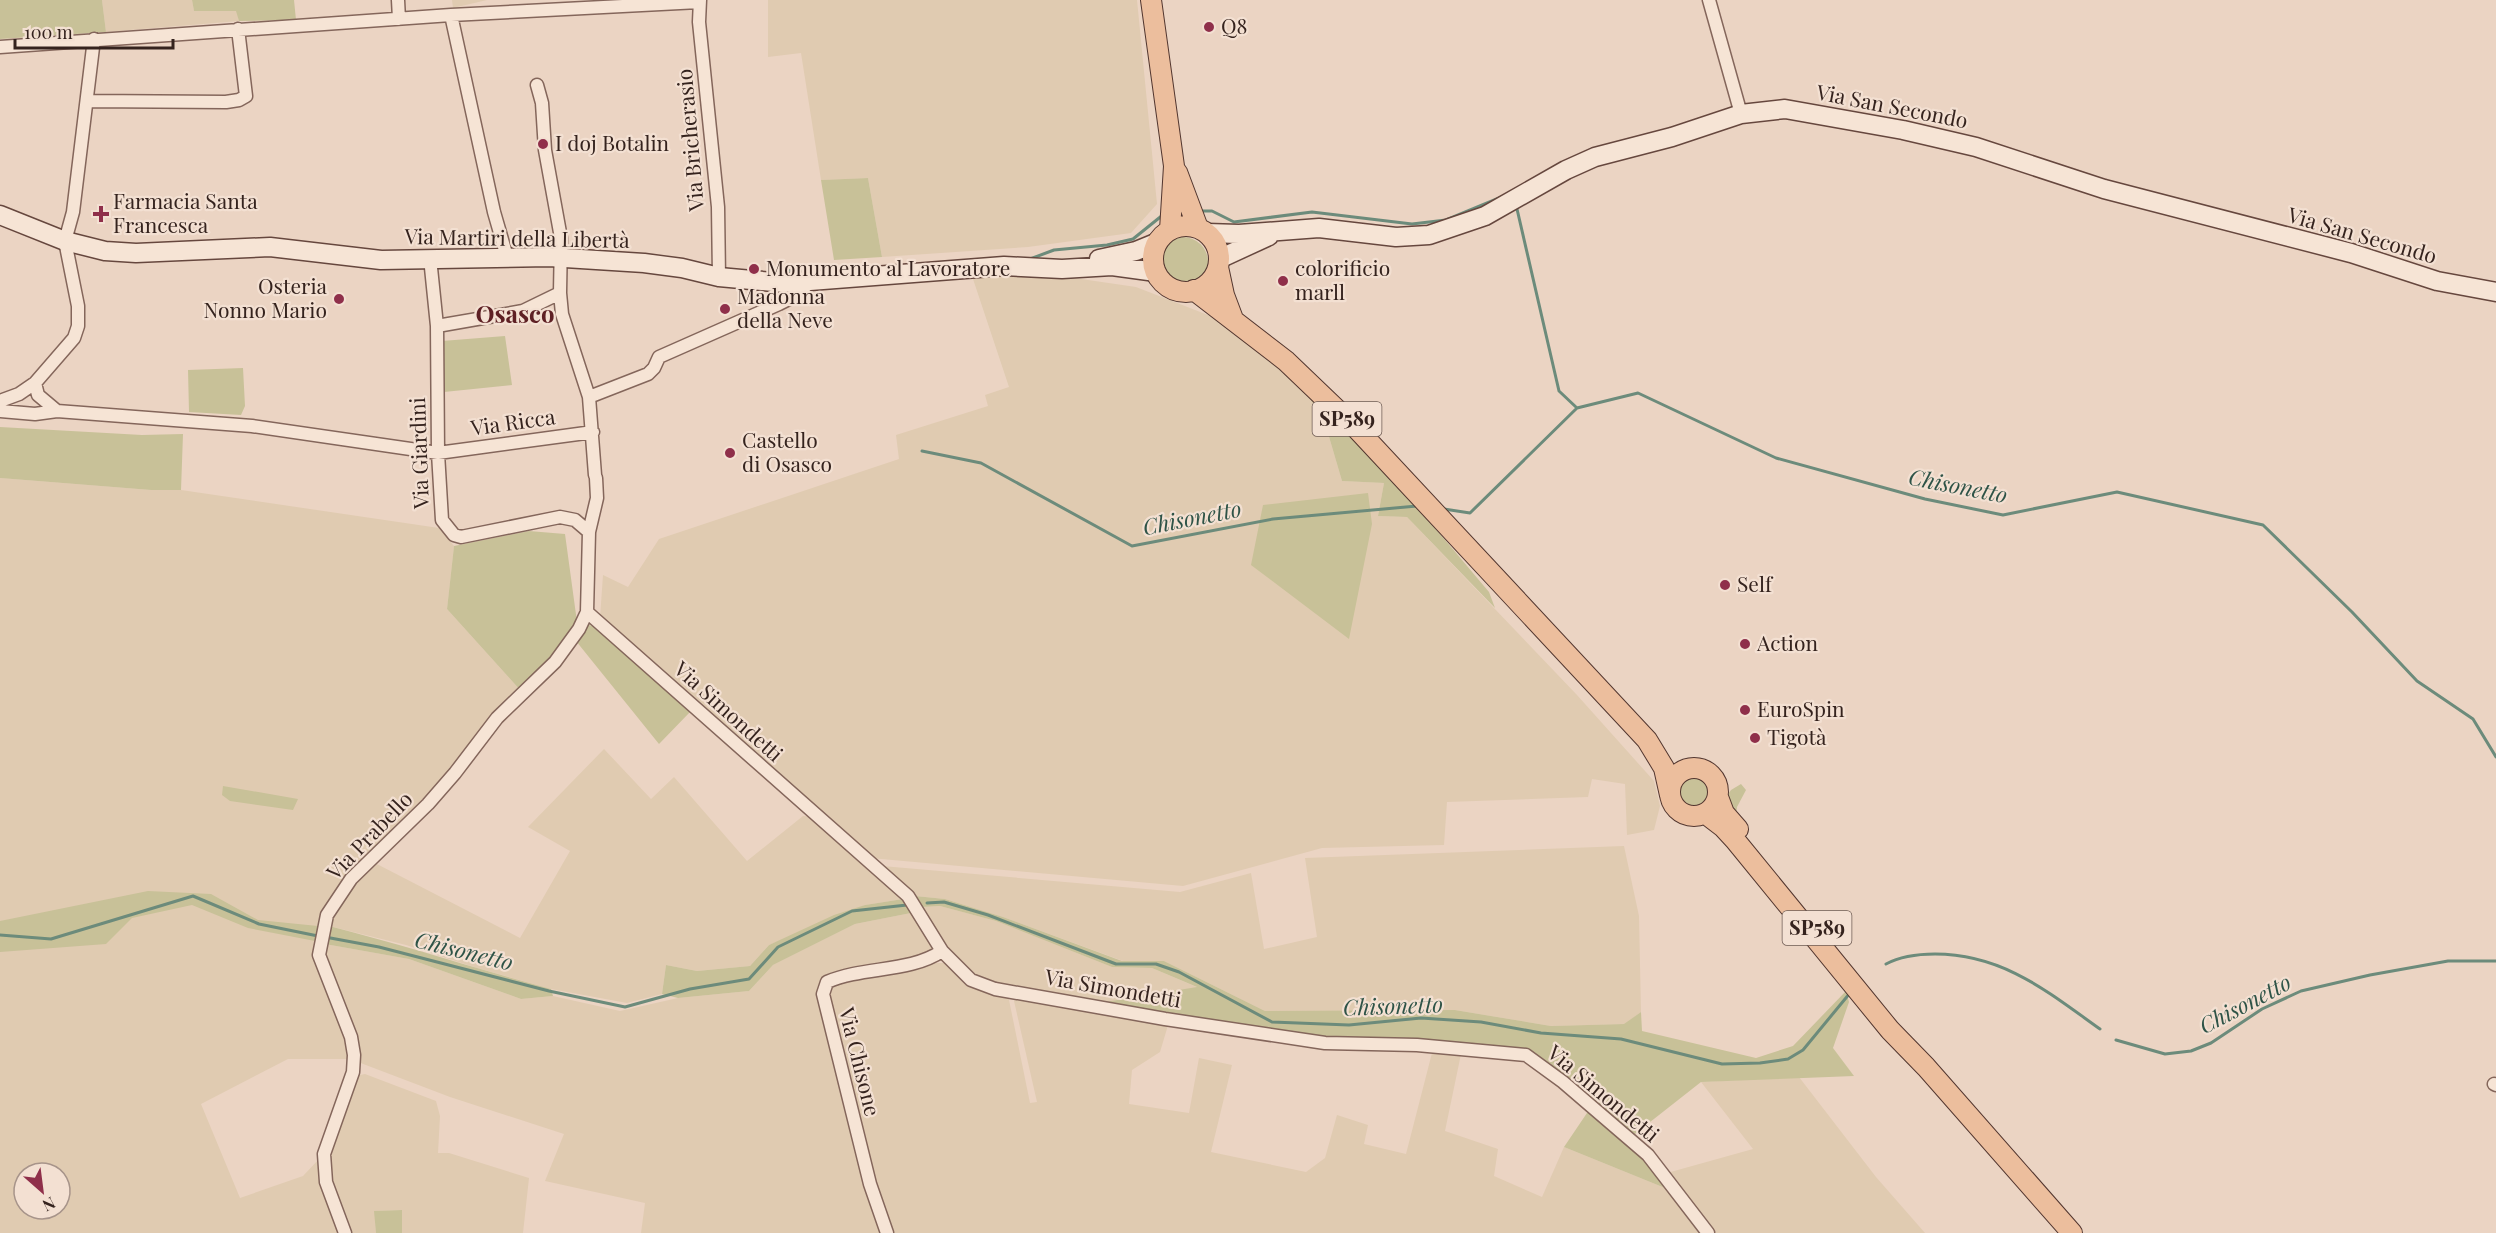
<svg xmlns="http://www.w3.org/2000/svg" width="2496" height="1233" font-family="'Playfair Display',serif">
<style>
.farmland{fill:#e0cbb1;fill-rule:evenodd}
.green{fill:#c8c198}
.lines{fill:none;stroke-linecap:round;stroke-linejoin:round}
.stream{stroke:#6c8b7b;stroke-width:3}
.street-casing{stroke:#84665b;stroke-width:15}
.secondary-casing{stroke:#66473e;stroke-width:21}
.primary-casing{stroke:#52362f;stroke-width:22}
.street{stroke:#f6e4d5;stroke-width:12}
.secondary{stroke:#f6e4d5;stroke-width:18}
.primary{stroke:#ecbe9d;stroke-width:20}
.poi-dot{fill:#8f2f4a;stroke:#f3e0d2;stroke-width:2}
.labels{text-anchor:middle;stroke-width:4.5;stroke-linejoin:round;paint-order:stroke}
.shield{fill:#f3e0d2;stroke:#6e5c54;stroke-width:1.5}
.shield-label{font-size:20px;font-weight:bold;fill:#35231e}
.poi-label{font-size:21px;fill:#35231e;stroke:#f3e0d2;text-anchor:start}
.street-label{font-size:21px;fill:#35231e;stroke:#f3e0d2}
.water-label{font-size:22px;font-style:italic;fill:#2e5347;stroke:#f3e0d2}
.quarter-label{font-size:24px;font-weight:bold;fill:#5e2024;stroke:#f3e0d2}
</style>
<rect width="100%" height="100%" fill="#ebd4c3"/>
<path class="farmland" d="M102,0h90l2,11h43l2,10 -133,11z
M452,0h35l-34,8z
M768,0h369l20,204 -26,29 -103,14 -146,10 -14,-79 -47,2 -20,-127 -33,4z
M971,273h69l96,14 72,28 39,24 59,53 19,31 17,58 42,2 -6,33 29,1 170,178 77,86 6,25 -6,24 -27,5 -2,-51 -33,-5 -4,18 -141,5 -3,43 -122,3 -139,38 -313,-28 -270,-240 3,-43 25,12 31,-48 240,-80 -3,-24 92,-29 -3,-11 24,-8z
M0,478l151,12h30l258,38 15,18 -7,63 74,82 -73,84 -106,109 -24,42 -4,29 32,83 6,21h-64l-87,45 39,94 63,-22 17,-18 22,75h-342zM24,1173h36v36h-36z
M604,749l47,50 23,-22 73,84 56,-45 11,1 89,82 -38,6 -96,40 -19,21 -53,5 -31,-6 -4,29 -35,9 -76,-14 -74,-21 -71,-23 -77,-19 11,-27 33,-37 147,76 50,-87 -42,-24z
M1624,846l15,70 2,96 -16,12 -74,2 -96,-16 -41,3 -149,-2 -101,-50h-41l-120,-44 -58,-18 -30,-3 -33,-30 298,26 71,-19 13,76 53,-12 -12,-79z
M940,906l56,15 116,46 40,1 47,20 -100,15 -124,-23 -28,-31 -25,-42z
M911,913l22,36 -5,8 -103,21 -6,8 24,117 30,101 11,29h-243l4,-30 -100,-22 19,-47 -114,-37 -92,-35 -34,-103 1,-15 84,15 112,40 32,-3 67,15 58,-13 71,-7 24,-26 82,-41z
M928,963h17l30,22 33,10 22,108 7,-1 -23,-101 4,-5 151,26 -9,30 -28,18 -3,34 60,9 10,-55 33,7 -21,87 95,20 19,-14 12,-43 31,10 -4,19 42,10 26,-101 29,1 -16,77 53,18 -4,27 48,21 22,-50 101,41 36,45h-810l-11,-25 -54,-208 7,-18z
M365,1074l71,27 4,15 -2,37h11l80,25 -6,55h-121l-1,-23 -26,1 1,22h-28l-21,-69 28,-88z
M1799,1077l77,100 49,56h-215l-43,-60 86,-24 -52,-67z"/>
<path class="green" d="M0,0h102l4,32 -106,7z
M192,0h102l2,20 -57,1 -3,-10h-42z
M868,178l14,79 -48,3 -13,-80z
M1158 262a25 25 0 1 1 50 0a25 25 0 1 1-50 0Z
M505,336l7,49 -68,7 -2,-51z
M243,368l2,38 -4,9 -52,-3 -1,-42z
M1306,392c66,61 125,131 183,200l6,16 -88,-91 -29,-1 6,-33 -42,-2 -17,-58z
M0,427l142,8 41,-1 -2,56h-30l-151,-12z
M1368,493l4,31 -23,115 -98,-74 12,-60z
M529,531l36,3 12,88 -25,38 -31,31 -74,-82 7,-63z
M588,625l7,1 96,85 -32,33 -83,-103z
M1678 792a15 15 0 1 1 30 0a15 15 0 1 1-30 0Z
M1741,784l5,6 -9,17 -1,11 -12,-18 7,-10z
M223,786l75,13 -5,11 -63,-9 -8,-6z
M148,891l63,3 47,26 60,6 -3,15 -67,-13 -56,-23 -60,13 -26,26 -106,8v-31z
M915,896l30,3 58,18 119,44h42l101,50 190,-1 96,16 73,-2 17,-12 1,19 114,27 37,-12 53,-55 3,11 -16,46 21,28 -153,6 -70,55 -94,-82 -87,-13 -127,-4 -224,-35 98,-16 -45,-19 -40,-1 -116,-46 -56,-15 -18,1z
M903,899l8,14 -56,11 -82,41 -24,26 -71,7 -16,-4 4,-29 31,6 53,-5 19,-21 65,-30 31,-10z
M329,926c75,19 148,43 222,63l2,7 -32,3 -112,-40 -84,-15z
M1587,1113h8l52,47 18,28 -101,-41z
M402,1210v23h-26l-2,-22z"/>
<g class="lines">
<path class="stream" d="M1517,209l42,182 18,17
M1198,211h14l22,11 78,-10 100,12 34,-4 58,-24
M1030,259l24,-9 53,-5 26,-6 31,-25
M782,270l35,2
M922,451l59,12 151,83 141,-27 144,-13
M1444,509l26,4 107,-105 61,-15 138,65 149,41 78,16 114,-23 146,33 89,87 65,69 56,38 23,38
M927,903l17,-1 44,13 128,49h40l23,8 93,50 77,3 72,-7 60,4 60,11 80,6 101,25 38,-1 28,-4 15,-9 47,-57
M0,935l51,4 142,-43 66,28 59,12
M325,937l54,10 170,44 76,16 65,-18 59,-10 29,-32 74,-36 55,-6
M1886,964c15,-8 32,-10 49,-10 68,0 113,38 165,75
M2116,1040l49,14 26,-3 20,-8 51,-34 39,-18 69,-16 78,-14h48"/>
<defs>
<path id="street" d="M398,0l1,19
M700,0l-1,22 19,185 1,70
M1709,0l32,114
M451,15l43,197 13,45
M0,47l451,-32 248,-13
M88,101l138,1 13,-2 7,-4 -8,-67
M430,258l7,68 1,127 4,67 12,15 7,2 99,-20 15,3 14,12
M560,293l2,21 27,83 6,78
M437,326l86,-15 37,-18 1,-55 -16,-88 -3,-47 -5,-18
M35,383l3,12 19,16
M589,397l59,-23 6,-6 5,-11 120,-53 16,-8 15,-14
M0,401l19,-7 16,-11 39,-45 4,-12v-20l-13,-65 8,-29 21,-173
M0,411l35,3 22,-3 195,15 186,27 155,-21
M587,612l321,284 34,55 29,29 24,9 170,30 160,24 92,2 109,10 37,27 85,73 60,78
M2494,1084l2,1
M345,1233l-19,-51 -2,-28 29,-82 1,-17 -3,-18 -32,-82 8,-40 24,-36 77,-75 27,-31 42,-55 58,-56 24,-33 8,-17 2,-80 8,-34 -1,-20
M887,1233l-17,-49 -47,-190 4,-12c37,-16 82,-9 115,-31"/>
<path id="secondary" d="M0,215l65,26 40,10 31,2 134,-6 111,13 168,-3 95,6 38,5 37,9 65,6 220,-17 58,3 50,-3 44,6
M1207,233l32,1 80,-6 77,9 33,-2 56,-19 81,-46 29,-13 77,-20 69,-23 44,-5 118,21 73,17 128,42 247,64 86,28 59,11
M1099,259l37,-8 22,-9
M1219,259l50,-23"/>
<path id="primary" d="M1151,0l23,166 -4,64
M1177,172l21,56
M1153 259a33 33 0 1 1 66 0a33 33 0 1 1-66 0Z
M1218,267l6,28 9,24
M1194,290l92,71 71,68 290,311 17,28 6,27
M1670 792a24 24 0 1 1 48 0a24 24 0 1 1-48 0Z
M1718,797l6,16 14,16
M1706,814l17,13 12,13 155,190 36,37 146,166"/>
</defs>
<use href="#street" class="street-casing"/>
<use href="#secondary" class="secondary-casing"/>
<use href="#primary" class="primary-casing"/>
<use href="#street" class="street"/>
<use href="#secondary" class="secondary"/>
<use href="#primary" class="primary"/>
</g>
<g class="poi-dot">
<circle cx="1209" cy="27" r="6"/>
<circle cx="543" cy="144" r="6"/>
<path d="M98 205h6v6h6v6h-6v6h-6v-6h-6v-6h6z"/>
<circle cx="754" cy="269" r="6"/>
<circle cx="1283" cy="281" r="6"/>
<circle cx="339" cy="299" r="6"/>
<circle cx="725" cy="309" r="6"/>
<circle cx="730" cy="453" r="6"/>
<circle cx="1725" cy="585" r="6"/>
<circle cx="1745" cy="644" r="6"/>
<circle cx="1745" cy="710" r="6"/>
<circle cx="1755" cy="738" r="6"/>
</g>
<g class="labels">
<g class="shield">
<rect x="1312.5" y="402" width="69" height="34" rx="4.5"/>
<rect x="1782.5" y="911" width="69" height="34" rx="4.5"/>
</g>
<g class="shield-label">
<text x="1347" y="426">SP589</text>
<text x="1817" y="935">SP589</text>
</g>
<g class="poi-label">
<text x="1221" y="34">Q8</text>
<text x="555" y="151">I doj Botalin</text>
<text x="113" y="209">Farmacia Santa<tspan x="113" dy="24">Francesca</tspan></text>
<text x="766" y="276">Monumento al Lavoratore</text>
<text x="1295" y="276">colorificio<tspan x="1295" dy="24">marll</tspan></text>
<text x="327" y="294" text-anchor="end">Osteria<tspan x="327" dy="24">Nonno Mario</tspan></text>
<text x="737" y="304">Madonna<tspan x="737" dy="24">della Neve</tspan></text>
<text x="742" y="448">Castello<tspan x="742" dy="24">di Osasco</tspan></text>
<text x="1737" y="592">Self</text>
<text x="1757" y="651">Action</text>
<text x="1757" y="717">EuroSpin</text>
<text x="1767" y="745">Tigotà</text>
</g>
<g class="street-label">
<text transform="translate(1892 107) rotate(11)" y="7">Via San Secondo</text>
<text transform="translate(691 140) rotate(-95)" y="7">Via Bricherasio</text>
<text transform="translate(2362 236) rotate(16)" y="7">Via San Secondo</text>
<text transform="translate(517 239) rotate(1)" y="7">Via Martiri della Libertà</text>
<text transform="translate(513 423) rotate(-8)" y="7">Via Ricca</text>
<text transform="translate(420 453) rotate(-92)" y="7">Via Giardini</text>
<text transform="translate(728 712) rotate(42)" y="7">Via Simondetti</text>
<text transform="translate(370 836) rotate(-46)" y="7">Via Prabello</text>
<text transform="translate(1113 989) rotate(10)" y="7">Via Simondetti</text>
<text transform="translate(859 1062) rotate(76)" y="7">Via Chisone</text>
<text transform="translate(1603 1094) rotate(40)" y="7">Via Simondetti</text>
</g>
<g class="water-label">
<text transform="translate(1958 486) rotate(11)" y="8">Chisonetto</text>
<text transform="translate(1192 518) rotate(-11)" y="8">Chisonetto</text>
<text transform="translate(464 951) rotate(14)" y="8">Chisonetto</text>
<text transform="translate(2245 1004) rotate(-28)" y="8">Chisonetto</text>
<text transform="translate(1393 1006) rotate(-2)" y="8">Chisonetto</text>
</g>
<g class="quarter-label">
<text x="515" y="323">Osasco</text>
</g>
</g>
<g transform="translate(42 1191) rotate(152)"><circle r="28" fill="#f3e0d2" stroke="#a7948a" stroke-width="1.5"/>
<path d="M0-4.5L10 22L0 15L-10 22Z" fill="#8f2f4a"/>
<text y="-9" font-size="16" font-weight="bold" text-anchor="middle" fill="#35231e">N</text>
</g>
<path d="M15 39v9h158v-9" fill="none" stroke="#35231e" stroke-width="3"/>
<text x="24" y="39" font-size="18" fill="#35231e" stroke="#f3e0d2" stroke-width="4.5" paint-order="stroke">100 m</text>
</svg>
